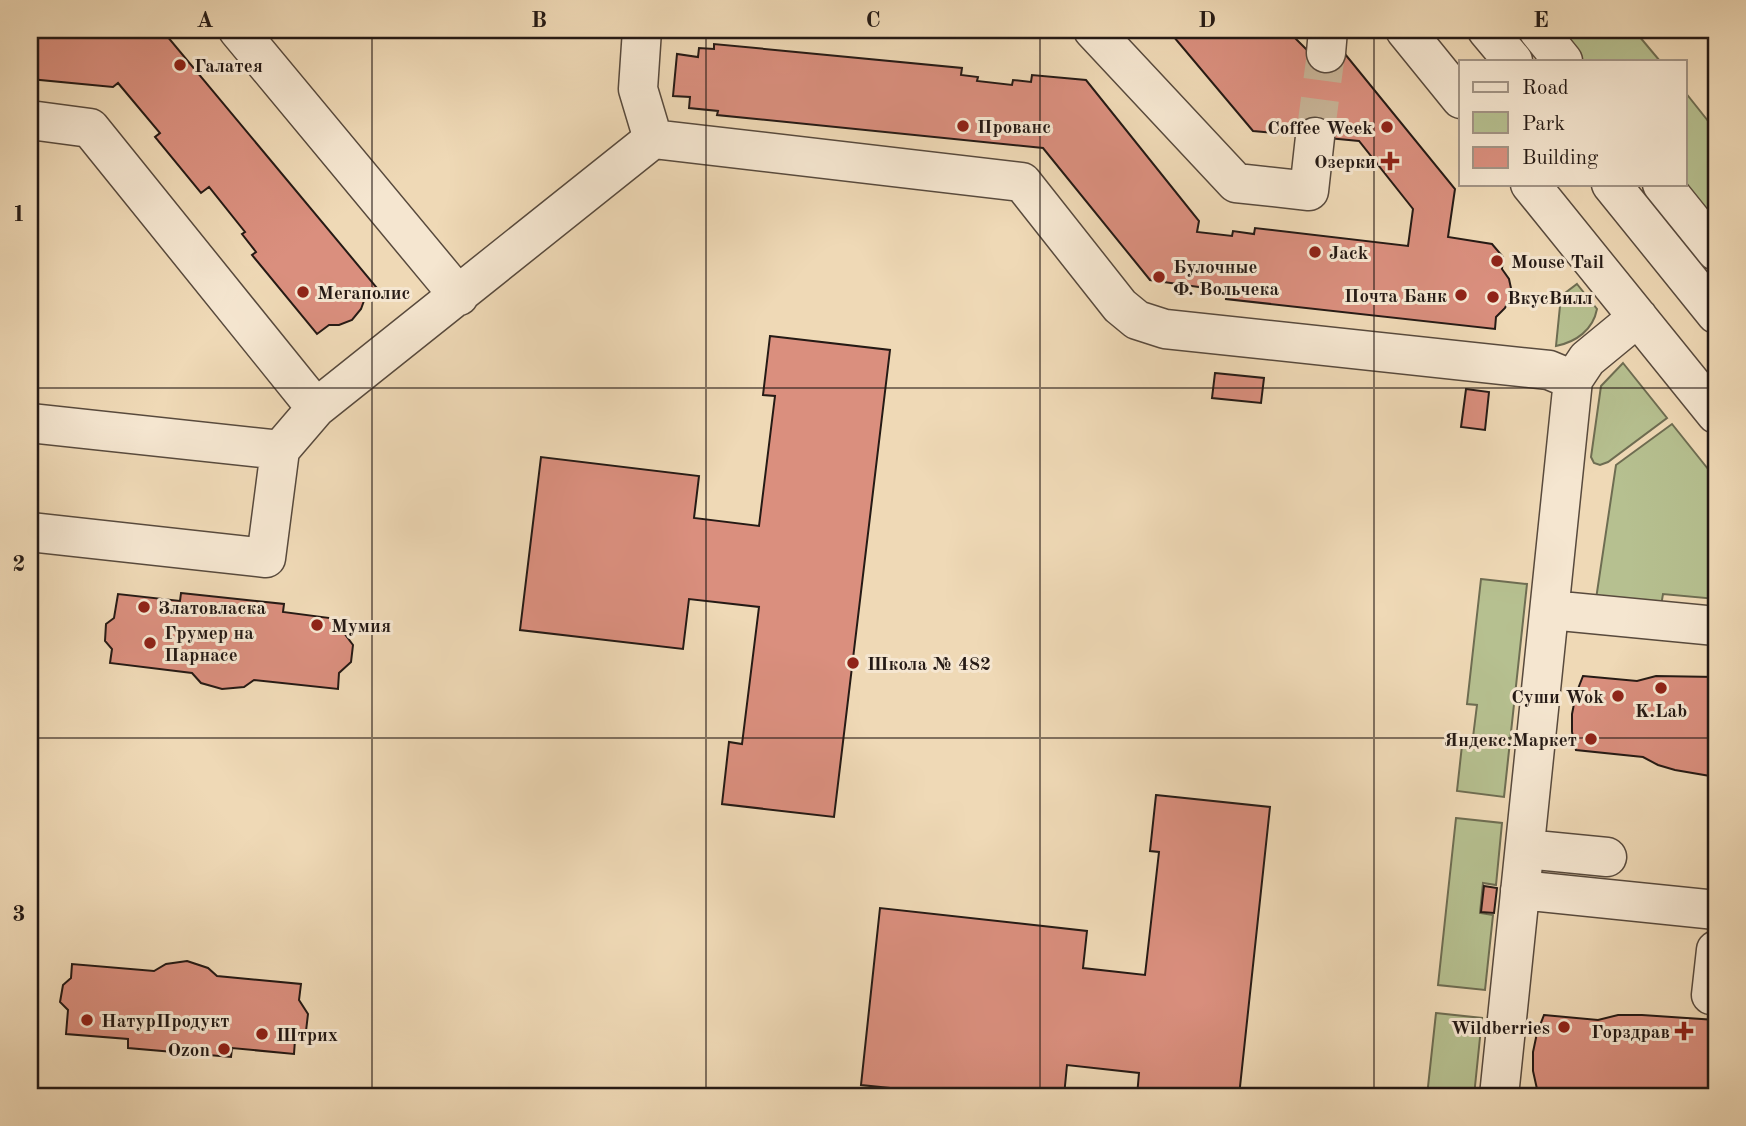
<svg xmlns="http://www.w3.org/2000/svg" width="1746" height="1126" font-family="'Old Standard TT',serif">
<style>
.green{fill:#b6c090;stroke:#6e6d52;stroke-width:2}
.building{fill:#da8f7e;stroke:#251a15;stroke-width:2}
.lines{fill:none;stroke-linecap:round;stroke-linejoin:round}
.minor-tunnel{stroke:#c7b396;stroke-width:38;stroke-dasharray:38 19;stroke-linecap:butt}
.minor-casing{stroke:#584a3d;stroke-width:41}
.minor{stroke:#f5e6d0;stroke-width:38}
.grid{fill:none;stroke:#251a15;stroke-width:2;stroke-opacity:0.55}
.poi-dot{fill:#8f2418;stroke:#f5e6d0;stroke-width:2.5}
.labels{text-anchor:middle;stroke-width:6;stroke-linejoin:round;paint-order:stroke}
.poi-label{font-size:19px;font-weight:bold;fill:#251a15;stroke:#f5e6d0;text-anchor:start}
.neatline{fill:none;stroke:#251a15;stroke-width:2.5}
.grid-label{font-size:23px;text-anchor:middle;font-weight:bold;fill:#251a15}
</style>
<rect width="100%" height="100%" fill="#efd9b6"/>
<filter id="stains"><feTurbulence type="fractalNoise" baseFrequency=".00286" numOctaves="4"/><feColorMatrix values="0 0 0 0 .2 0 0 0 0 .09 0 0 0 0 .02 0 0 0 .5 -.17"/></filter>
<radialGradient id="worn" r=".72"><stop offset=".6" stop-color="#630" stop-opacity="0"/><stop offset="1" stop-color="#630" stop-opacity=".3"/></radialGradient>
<path class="green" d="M1557,30h77l26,31h-77z
M1685,92l31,39v96l-31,-43z
M1577,284l20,25c-4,21 -21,33 -41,37l5,-50z
M1623,363l44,55 -59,44 -8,3 -6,-2 -3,-6 10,-71z
M1672,424l44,55v120l-53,-5 -2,12 -65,-7 20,-134z
M1481,579l46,5 -23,213 -47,-6 6,-55 10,1 4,-32 -10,-1z
M1456,818l46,5 -6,62 -13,-2 -3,30 13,2 -8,75 -47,-5z
M1436,1013l46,5 -8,78h-47z"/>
<path class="building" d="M30,30h132l215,258 -12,10 -4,11 -9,11 -13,5h-10l-12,9 -65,-79 4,-3 -14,-18 3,-2 -36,-45 -8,6 -46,-56 5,-4 -42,-50 -5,4 -83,-8z
M1168,30h119l21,21 37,3 110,135 -7,48 44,7 11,13 -1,12 7,10 3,14 -7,15 -9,9 -1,12 -269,-30 1,-8 -77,-11 -107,-132 -326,-33 1,-4 -29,-3 1,-11 -17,-1 4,-42 21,3 1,-9 15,1v-5l248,24 -1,7 17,2 -1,4 35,4 1,-5 18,2 1,-7 54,5 113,141 -2,11 35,4 1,-5 21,3 1,-6 153,18 5,-37 -54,-68 -106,-10z
M770,336l120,14 -56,467 -112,-13 7,-62 13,2 17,-137 -70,-8 -6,50 -163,-19 21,-173 158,19 -5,42 65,8 16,-130 -12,-1z
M1215,373l49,5 -3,25 -49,-5z
M1466,389l23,3 -4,38 -24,-3z
M181,593l103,11 -1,8 62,8 -1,13 9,12 -2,17 -12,11 -1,16 -84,-9 -10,7 -22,2 -21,-6 -9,-10 -82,-10 2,-14 -7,-8 1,-17 8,-6 4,-24 62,7z
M1583,676l54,5 19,-5 60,1v100l-41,-7 -17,-5 -15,-8 -67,-7 -4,-18v-18l4,-20z
M1156,795l114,12 -31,289h-102l2,-23 -72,-8 -3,31h-95l-108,-11 19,-177 207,23 -4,37 62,7 14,-123 -9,-1z
M1484,886l13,2 -3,25 -13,-1z
M187,961l21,7 9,8 84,8 -2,16 9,14 -2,17 -11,9 -1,14 -62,-6 -1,9 -103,-9v-9l-62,-5 2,-24 -8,-8 3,-17 8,-7 1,-14 82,7 12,-7z
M1544,1015l54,5 20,-5h24l74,5v76h-111l-68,-7 -4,-18v-19l4,-19z"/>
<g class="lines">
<path class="minor-tunnel" d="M1315,137l11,-84"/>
<defs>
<path id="minor" d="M238,30l221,266
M642,30l-4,59 15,50
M1093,30l143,153 73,8 6,-54
M1405,30l56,69
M1487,30l26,31
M1538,30l25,31
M1326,53l2,-23
M30,120l60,8 226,280
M1530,184l186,230
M1611,184l105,130
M1662,184l54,67
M30,423l250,27 -14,108 -236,-26
M280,450l36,-42 337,-269 369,43 98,124 17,14 28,9 384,41 24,10
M1550,610l166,16
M1525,849l82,8
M1520,890l196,20
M1711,995l5,-45
M1499,1096l74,-716 14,-21 51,-42"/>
</defs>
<use href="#minor" class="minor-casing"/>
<use href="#minor" class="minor"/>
</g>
<path class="grid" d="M372,30v1066M706,30v1066M1040,30v1066M1374,30v1066M30,388h1686M30,738h1686"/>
<g class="poi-dot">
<circle cx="180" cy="65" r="7"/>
<circle cx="963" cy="126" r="7"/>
<circle cx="1387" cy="127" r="7"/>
<path d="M1386.5 150.5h7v7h7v7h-7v7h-7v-7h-7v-7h7z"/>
<circle cx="1315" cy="252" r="7"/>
<circle cx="1497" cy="261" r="7"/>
<circle cx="1159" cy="277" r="7"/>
<circle cx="303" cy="292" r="7"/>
<circle cx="1461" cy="295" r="7"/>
<circle cx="1493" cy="297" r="7"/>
<circle cx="144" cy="607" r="7"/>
<circle cx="317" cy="625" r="7"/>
<circle cx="150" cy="643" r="7"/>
<circle cx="853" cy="663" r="7"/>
<circle cx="1661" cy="688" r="7"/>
<circle cx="1618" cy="696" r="7"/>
<circle cx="1591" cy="739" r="7"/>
<circle cx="87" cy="1020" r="7"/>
<circle cx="1564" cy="1027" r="7"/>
<path d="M1680.5 1020.5h7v7h7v7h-7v7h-7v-7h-7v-7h7z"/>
<circle cx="262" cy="1034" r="7"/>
<circle cx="224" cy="1049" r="7"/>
</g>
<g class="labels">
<g class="poi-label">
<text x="194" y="72">Галатея</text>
<text x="977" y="133">Прованс</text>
<text x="1373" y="134" text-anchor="end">Coffee Week</text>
<text x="1376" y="168" text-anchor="end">Озерки</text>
<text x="1329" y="259">Jack</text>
<text x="1511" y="268">Mouse Tail</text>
<text x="1173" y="273">Булочные<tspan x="1173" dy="22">Ф. Вольчека</tspan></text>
<text x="317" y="299">Мегаполис</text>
<text x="1447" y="302" text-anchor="end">Почта Банк</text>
<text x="1507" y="304">ВкусВилл</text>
<text x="158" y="614">Златовласка</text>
<text x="331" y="632">Мумия</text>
<text x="164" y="639">Грумер на<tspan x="164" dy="22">Парнасе</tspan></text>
<text x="867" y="670">Школа № 482</text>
<text x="1604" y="703" text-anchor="end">Суши Wok</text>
<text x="1661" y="717" text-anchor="middle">K.Lab</text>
<text x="1577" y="746" text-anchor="end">Яндекс.Маркет</text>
<text x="101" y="1027">НатурПродукт</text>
<text x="1550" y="1034" text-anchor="end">Wildberries</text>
<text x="1670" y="1038" text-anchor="end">Горздрав</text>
<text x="276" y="1041">Штрих</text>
<text x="210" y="1056" text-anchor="end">Ozon</text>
</g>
</g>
<rect width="1746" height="1126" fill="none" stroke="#efd9b6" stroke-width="77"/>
<rect x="1459" y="60" width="228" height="126" fill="#f5e6d0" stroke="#a29485" stroke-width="2"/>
<rect x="1473" y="82" width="35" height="10" fill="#f5e6d0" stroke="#a29485" stroke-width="2"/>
<text x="1522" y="94" font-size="21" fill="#251a15">Road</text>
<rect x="1473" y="112" width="35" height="21" fill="#b6c090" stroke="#a29485" stroke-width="2"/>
<text x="1522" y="130" font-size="21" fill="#251a15">Park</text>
<rect x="1473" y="147" width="35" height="21" fill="#da8f7e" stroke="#a29485" stroke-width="2"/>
<text x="1522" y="164" font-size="21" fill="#251a15">Building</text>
<rect x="38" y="38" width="1670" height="1050" class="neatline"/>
<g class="grid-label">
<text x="205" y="27">A</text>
<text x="539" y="27">B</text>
<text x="873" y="27">C</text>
<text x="1207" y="27">D</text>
<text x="1541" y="27">E</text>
<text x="19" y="221">1</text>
<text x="19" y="571">2</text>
<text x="19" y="921">3</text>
</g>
<rect width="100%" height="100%" filter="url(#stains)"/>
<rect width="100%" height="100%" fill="url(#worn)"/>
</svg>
